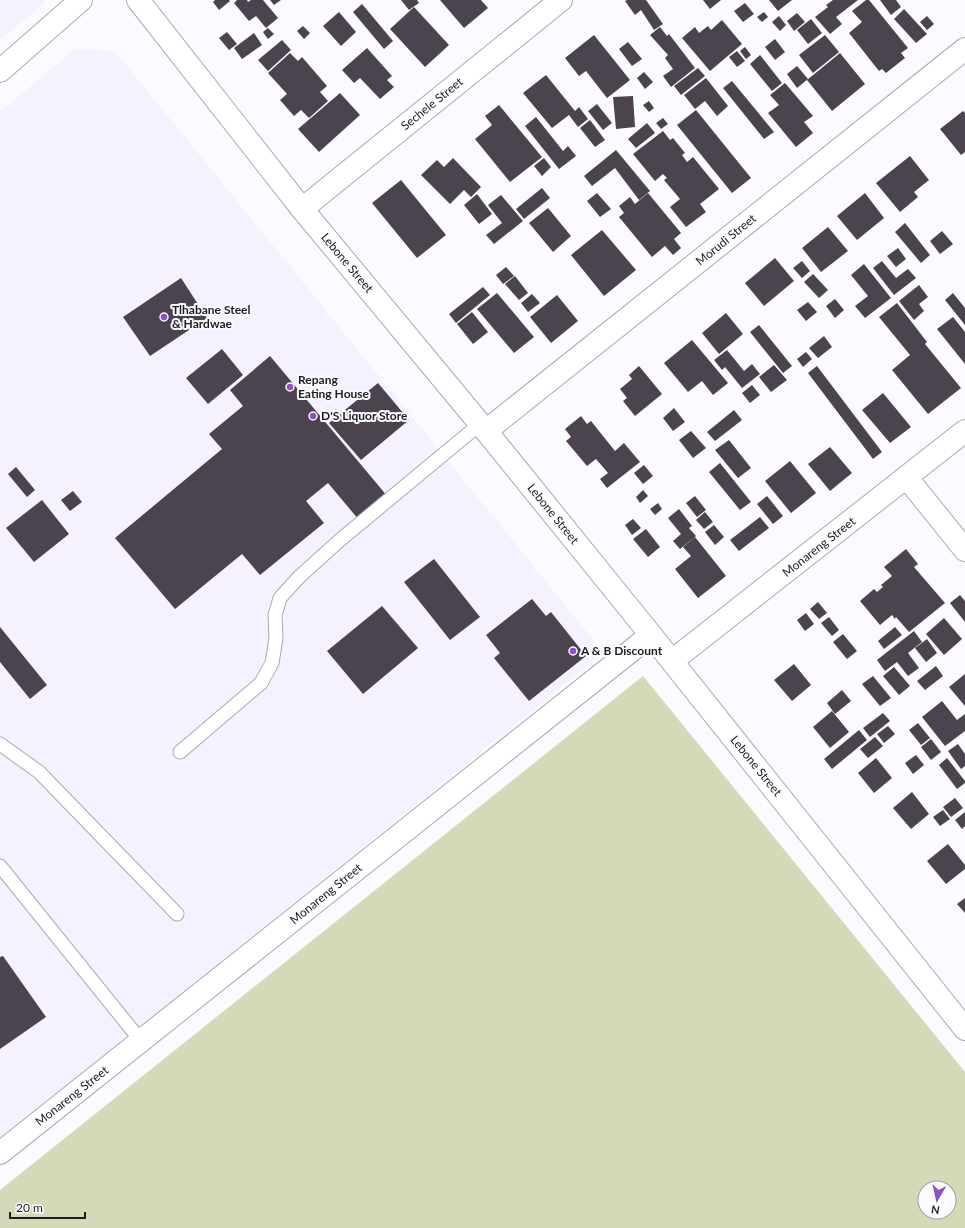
<svg xmlns="http://www.w3.org/2000/svg" width="965" height="1228" font-family="Lato,sans-serif">
<style>
.built{fill:#f5f1fe}
.green{fill:#d4dab8;fill-rule:evenodd}
.building{fill:#4b434d}
.lines{fill:none;stroke-linecap:round;stroke-linejoin:round}
.lane-casing{stroke:#aba8b4;stroke-width:15}
.street-casing{stroke:#aba8b4;stroke-width:24}
.secondary-casing{stroke:#aba8b4;stroke-width:24}
.lane{stroke:#fff;stroke-width:13}
.street{stroke:#fff;stroke-width:22}
.secondary{stroke:#fff;stroke-width:22}
.poi-dot{fill:#914fc4;stroke:#fbfaff;stroke-width:1.5}
.labels{text-anchor:middle;stroke-width:4;stroke-linejoin:round;paint-order:stroke}
.street-label{font-size:12px;fill:#1d1c20;stroke:#fbfaff}
.poi-label{font-size:12px;font-weight:bold;fill:#1d1c20;stroke:#fbfaff;text-anchor:start}
</style>
<rect width="100%" height="100%" fill="#fbfaff"/>
<path class="built" d="M0,0h45l-1,4 -44,36z
M75,49l40,2 489,602 -604,486v-1027z"/>
<path class="green" d="M643,676l322,396v156h-965v-38zM925,1188h24v24h-24z"/>
<path class="building" d="M215,0h14l1,1 -11,9 -6,-8z
M237,0h10l1,2 3,-2h12l15,18 -12,10 -10,-12 -7,5 -15,-18z
M270,0h11l-7,5z
M401,0h16l2,3 -10,7z
M440,0h41l7,8 -24,20z
M627,0h19l17,24 -9,6 -13,-20 -6,5 -10,-14z
M703,0h18l-11,9z
M769,0h23l-14,11z
M833,0h25l-22,17 6,7 -12,10 -15,-17 13,-10 -2,-2z
M866,0h3l39,48 -7,5 4,5 -19,15 -4,-4 -3,2 -30,-38 13,-11 -10,-11z
M880,0h16l5,7 -10,8z
M745,3l9,11 -11,8 -9,-11z
M362,4l31,37 -9,8 -31,-37z
M414,7l35,38 -24,22 -35,-38z
M904,9l23,25 -11,9 -22,-24z
M339,12l17,20 -15,14 -18,-20z
M764,12l4,5 -6,5 -5,-5z
M797,13l8,9 -11,9 -7,-10z
M779,16l7,9 -6,6 -8,-9z
M927,16l7,8 -7,6 -7,-8z
M811,19l11,14 -14,11 -11,-14z
M722,20l20,24 -32,27 -28,-33 13,-11 4,6 9,-7 3,4z
M303,26l7,7 -6,6 -7,-8z
M660,27l7,9 2,-2 26,34 -24,19 -8,-11 10,-7 -8,-11 3,-3 -18,-20z
M268,28l6,6 -6,5 -5,-7z
M227,32l10,12 -8,6 -10,-12z
M254,33l8,12 -20,14 -8,-11z
M594,35l36,45 -23,18 -21,-27 -7,5 -14,-18z
M825,35l14,17 -26,21 -14,-18z
M775,39l10,13 -10,8 -10,-13z
M282,40l9,10 -23,21 -10,-11z
M628,42l14,17 -10,7 -13,-17z
M745,47l6,8 -5,4 -6,-8z
M367,48l25,28 -5,4 7,7 -14,12 -20,-21 -6,5 -12,-13z
M737,51l8,10 -8,6 -8,-10z
M290,53l8,8 4,-4 25,29 -7,6 8,9 -19,17 -8,-8 -7,6 -14,-16 7,-6 -19,-21z
M840,53l25,31 -33,27 -25,-31z
M760,55l22,28 -10,8 -22,-27z
M797,66l11,13 -11,9 -10,-14z
M698,68l7,8 -24,19 -7,-9z
M644,72l9,10 -8,7 -8,-11z
M546,75l29,36 4,-4 9,12 -10,8 -9,-12 -17,13 -29,-35z
M706,78l22,28 -11,10 -12,-15 -10,8 -11,-14z
M732,81l42,51 -10,7 -41,-51z
M785,83l28,33 -9,6 9,11 -17,14 -28,-34 11,-8 -9,-10z
M340,93l20,22 -41,37 -21,-23z
M633,96l2,31 -19,2 -3,-32z
M649,101l5,7 -5,4 -6,-7z
M597,104l15,19 -9,7 -15,-19z
M499,105l43,52 -32,25 -35,-43 17,-14 -7,-9z
M696,110l55,68 -19,15 -55,-68z
M963,111l2,2v39l-4,3 -21,-26z
M536,117l27,34 5,-5 8,10 -17,13 -34,-43z
M663,118l5,6 -7,5 -5,-6z
M590,120l15,20 -10,7 -15,-19z
M647,123l8,10 -19,15 -8,-9z
M663,131l7,9 3,-2 12,15 -3,2 5,7 6,-5 26,32 -19,15 6,8 -20,15 -16,-20 10,-8 -16,-19 3,-2 -4,-4 -8,7 -22,-27z
M616,150l34,41 -11,9 -24,-32 -23,18 -8,-10z
M910,156l19,24 -15,12 4,5 -18,15 -24,-29z
M453,158l28,29 -10,10 -7,-7 -14,14 -29,-29 16,-15 7,7z
M544,158l7,9 -9,9 -8,-10z
M401,180l45,55 -29,23 -45,-55z
M542,188l8,10 -26,21 -8,-10z
M597,193l14,16 -11,8 -13,-16z
M648,193l33,40 -7,6 7,9 -8,7 -8,-9 -13,11 -33,-40 5,-4 -5,-7 11,-9 5,7z
M865,193l19,25 -27,22 -20,-24z
M477,194l15,20 -13,10 -15,-19z
M501,195l22,26 -29,23 -8,-9 16,-12 -14,-18z
M548,208l23,28 -18,16 -24,-29z
M905,223l25,32 -9,8 -26,-31z
M828,227l20,24 -27,21 -19,-24z
M602,230l34,40 -32,26 -33,-41z
M942,231l11,13 -13,10 -10,-13z
M898,248l8,11 -10,8 -9,-11z
M775,258l19,23 -30,25 -19,-23z
M802,261l8,10 -8,7 -9,-10z
M882,261l14,17 12,-9 8,9 -22,17 -21,-27z
M864,264l27,34 -26,20 -10,-12 13,-10 -17,-21z
M506,267l8,9 -11,8 -7,-9z
M813,274l15,16 -9,8 -15,-16z
M515,276l13,17 -9,7 -14,-16z
M181,278l26,40 -57,38 -27,-39z
M919,285l9,12 -9,7 5,7 -10,9 -15,-19z
M483,287l7,8 -34,28 -7,-9z
M497,293l37,44 -20,16 -37,-44z
M953,293l12,15v17l-20,-25z
M532,294l8,9 -12,9 -7,-9z
M557,295l21,26 -27,22 -21,-26z
M835,299l9,11 -9,8 -9,-12z
M808,302l9,10 -11,9 -9,-11z
M897,303l30,39 -2,2 36,44 -33,26 -36,-44 18,-15 -31,-38z
M472,312l16,20 -15,12 -16,-20z
M726,313l17,21 -24,20 -17,-21z
M953,317l12,15v32l-28,-35z
M759,325l33,41 -9,7 -33,-41z
M824,336l8,11 -14,11 -9,-10z
M692,340l36,43 -15,12 -11,-14 -14,11 -24,-29z
M222,349l21,26 -35,29 -22,-26z
M727,350l17,21 8,-7 8,10 -18,14 -17,-21 -3,3 -8,-10z
M806,352l6,7 -9,8 -6,-8z
M270,356l118,141 -29,23 -31,-37 -22,18 18,22 -64,52 -18,-21 -67,55 -60,-71 107,-89 -13,-15 34,-28 -13,-16z
M774,365l13,15 -16,12 -12,-15z
M639,366l23,28 -27,22 -12,-15 4,-3 -7,-9 12,-10 -3,-4z
M817,366l65,86 -9,7 -65,-86z
M378,383l31,37 -48,40 -32,-37z
M752,385l8,10 -10,8 -8,-10z
M883,393l28,34 -21,16 -28,-33z
M674,408l11,14 -12,9 -10,-13z
M734,410l8,10 -27,21 -8,-9z
M581,416l6,8 4,-3 24,30 9,-8 16,19 -33,26 -7,-9 8,-6 -12,-14 -9,7 -21,-25 5,-4 -6,-8z
M691,431l15,17 -13,10 -14,-18z
M729,440l22,28 -13,10 -23,-28z
M830,447l22,26 -22,18 -22,-27z
M790,461l26,32 -25,20 -26,-32z
M720,463l31,39 -11,8 -31,-38z
M644,465l9,11 -10,8 -9,-11z
M16,467l19,23 -8,7 -19,-23z
M643,490l5,6 -8,7 -4,-6z
M73,491l9,11 -12,9 -9,-11z
M695,496l11,14 -9,7 -11,-14z
M767,496l16,20 -10,8 -16,-20z
M42,500l27,34 -35,28 -28,-34z
M658,503l4,6 -7,6 -5,-6z
M679,509l13,17 -3,2 7,8 -16,13 -7,-8 8,-7 -13,-16z
M705,512l8,10 -9,7 -8,-9z
M760,517l9,11 -30,23 -9,-11z
M633,519l8,9 -9,7 -7,-10z
M714,525l10,12 -9,8 -10,-13z
M646,529l14,18 -12,10 -15,-18z
M695,537l31,39 -28,22 -23,-29 16,-13 -8,-9z
M906,549l12,15 -4,3 31,36 -36,29 -13,-15 -1,2 -3,-4 -12,10 -20,-24 14,-12 3,3 6,-5 -2,-2 11,-9 -8,-9z
M434,559l46,58 -30,23 -46,-58z
M960,595l5,6v21l-15,-19z
M532,599l14,17 5,-4 35,44 -57,45 -35,-43 6,-5 -14,-18z
M818,602l9,11 -8,6 -9,-10z
M382,606l36,42 -55,46 -36,-43z
M806,613l8,11 -9,7 -8,-11z
M829,617l10,13 -7,6 -11,-13z
M944,618l18,21 -18,16 -18,-21z
M0,627l47,58 -17,14 -30,-37z
M895,627l7,8 -18,14 -6,-8z
M914,631l8,11 -14,11 11,15 -11,8 -11,-14 -12,9 -8,-11z
M843,634l14,17 -10,8 -14,-17z
M927,639l10,14 -11,9 -11,-14z
M794,664l17,21 -19,16 -18,-21z
M936,666l7,10 -18,14 -8,-9z
M894,667l16,19 -11,9 -16,-19z
M965,674v32l-16,-19z
M873,676l18,22 -11,8 -18,-22z
M842,690l9,11 -16,13 -8,-11z
M942,701l15,19 8,-6v17l-20,15 -23,-29z
M832,711l17,21 -19,16 -17,-21z
M883,713l7,8 -20,16 -7,-9z
M918,723l12,15 -9,7 -12,-15z
M888,726l7,8 -11,9 -7,-9z
M859,730l8,10 -35,29 -8,-10z
M875,737l8,9 -15,12 -8,-9z
M931,739l10,13 -10,8 -10,-13z
M958,744l7,10v12l-4,3 -13,-18z
M916,755l8,10 -11,9 -8,-11z
M876,758l16,20 -18,15 -16,-20z
M947,758l18,23v2l-8,6 -18,-24z
M912,792l17,22 -18,15 -18,-21z
M955,798l8,10 -12,9 -8,-10z
M943,810l7,9 -10,7 -7,-9z
M965,812v14l-3,3 -7,-9z
M948,844l17,21v4l-19,15 -19,-23z
M965,898v15l-8,-9z
M3,956l43,61 -46,32v-92z"/>
<g class="lines">
<defs>
<path id="lane" d="M0,744l39,28 138,142
M180,752l81,-69 11,-20 4,-25 -1,-23 5,-17 19,-21 41,-37 140,-116
M0,866l141,175"/>
<path id="street" d="M0,71l81,-71
M302,209l259,-209
M486,431l479,-382
M907,478l58,72
M672,661l293,-230
M0,1153l651,-518"/>
<path id="secondary" d="M138,0l164,209 184,222 165,204 314,394"/>
</defs>
<use href="#lane" class="lane-casing"/>
<use href="#street" class="street-casing"/>
<use href="#secondary" class="secondary-casing"/>
<use href="#lane" class="lane"/>
<use href="#street" class="street"/>
<use href="#secondary" class="secondary"/>
</g>
<g class="poi-dot">
<circle cx="164" cy="317" r="4"/>
<circle cx="290" cy="387" r="4"/>
<circle cx="313" cy="416" r="4"/>
<circle cx="573" cy="651" r="4"/>
</g>
<g class="labels">
<g class="street-label">
<text transform="translate(432 104) rotate(-39)" y="4">Sechele Street</text>
<text transform="translate(726 240) rotate(-39)" y="4">Morudi Street</text>
<text transform="translate(347 263) rotate(50)" y="4">Lebone Street</text>
<text transform="translate(553 514) rotate(51)" y="4">Lebone Street</text>
<text transform="translate(819 547) rotate(-38)" y="4">Monareng Street</text>
<text transform="translate(756 766) rotate(51)" y="4">Lebone Street</text>
<text transform="translate(326 894) rotate(-39)" y="4">Monareng Street</text>
<text transform="translate(72 1096) rotate(-38)" y="4">Monareng Street</text>
</g>
<g class="poi-label">
<text x="172" y="314">Tlhabane Steel<tspan x="172" dy="14">&amp; Hardwae</tspan></text>
<text x="298" y="384">Repang<tspan x="298" dy="14">Eating House</tspan></text>
<text x="321" y="420">D'S Liquor Store</text>
<text x="581" y="655">A &amp; B Discount</text>
</g>
</g>
<g transform="translate(937 1200) rotate(189)"><circle r="19" fill="#fbfaff" stroke="#a2a1a6"/>
<path d="M0-3L7 15L0 10L-7 15Z" fill="#914fc4"/>
<text y="-6" font-size="11" font-weight="bold" text-anchor="middle" fill="#1d1c20">N</text>
</g>
<path d="M10 1212v6h75v-6" fill="none" stroke="#1d1c20" stroke-width="2"/>
<text x="16" y="1212" font-size="12" fill="#1d1c20" stroke="#fbfaff" stroke-width="3" paint-order="stroke">20 m</text>
</svg>
